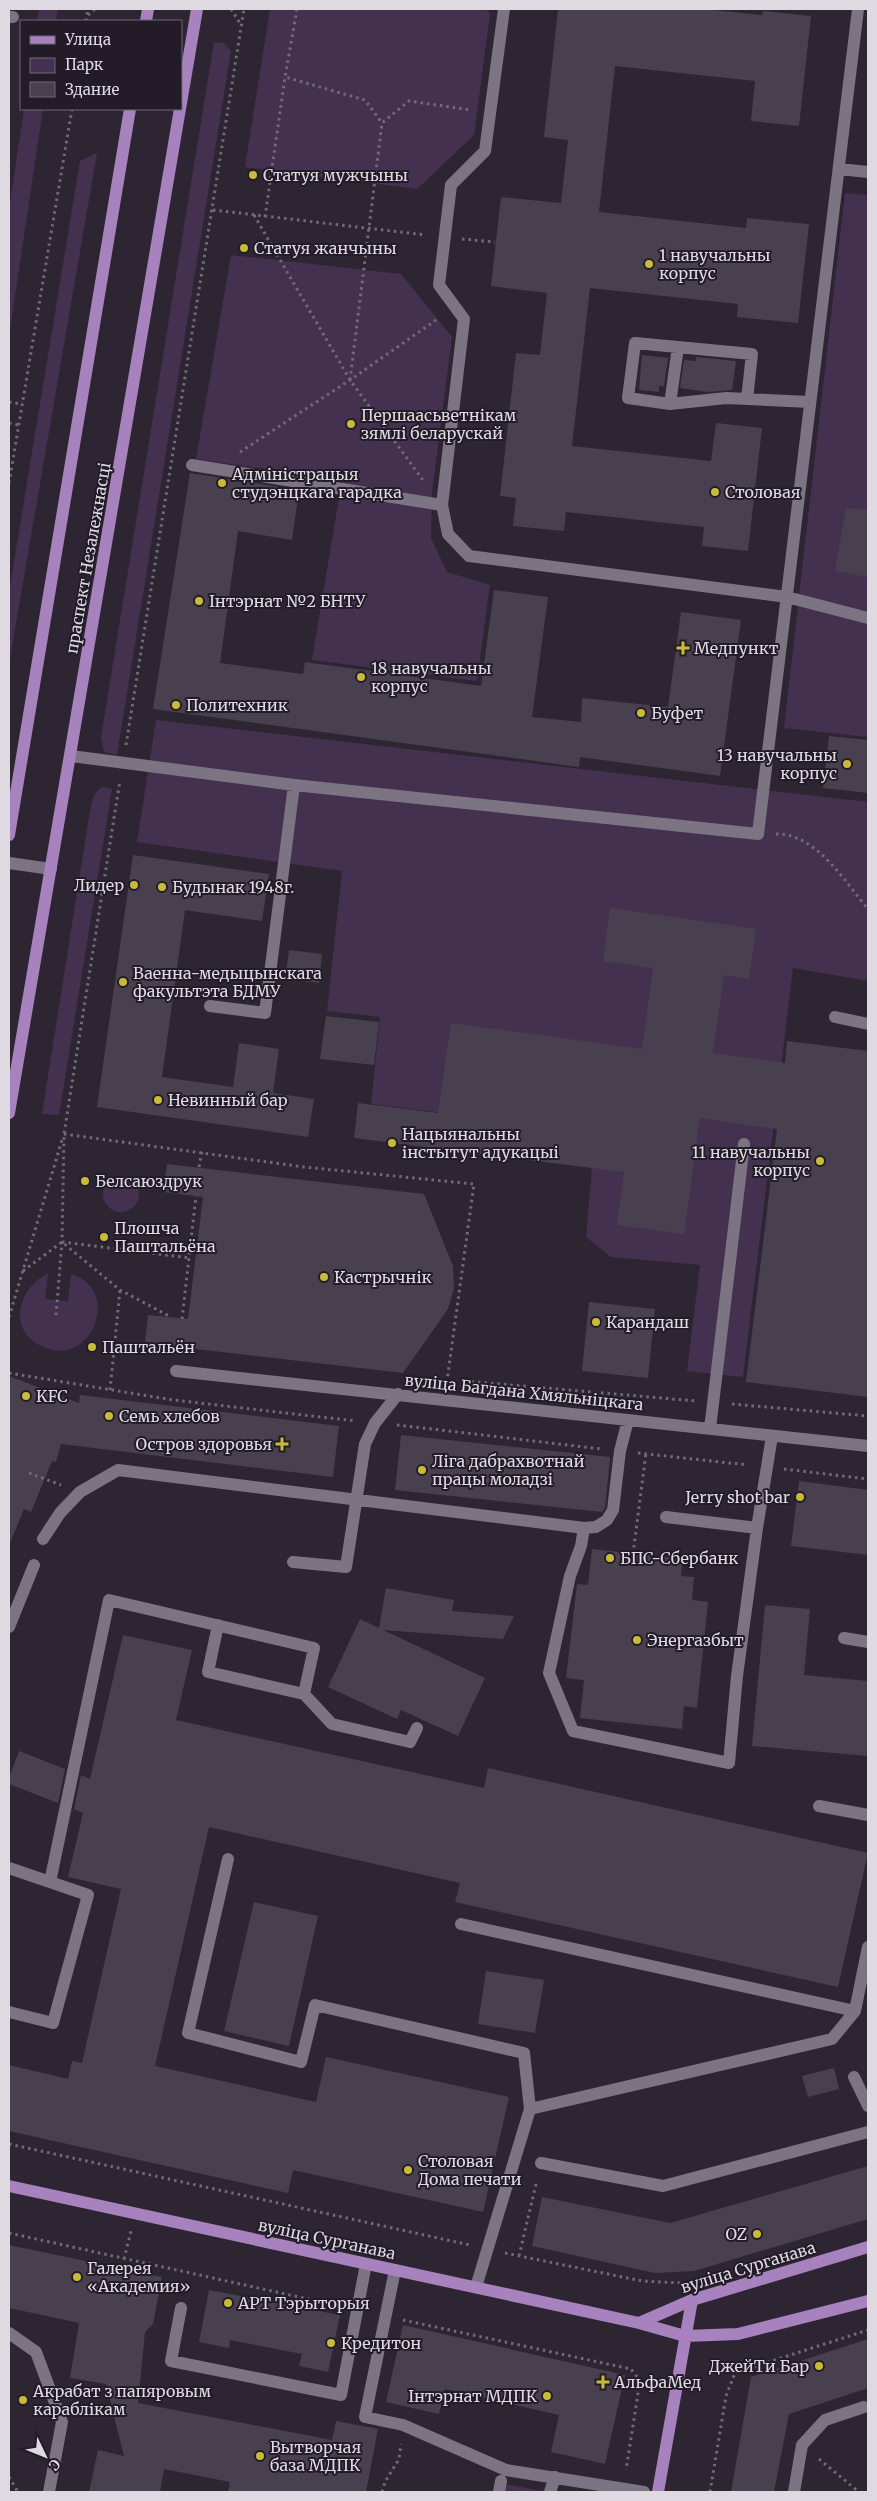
<svg xmlns="http://www.w3.org/2000/svg" width="877" height="2501" font-family="Merriweather,serif">
<style>
.green{fill:#443150}
.building{fill:#48404e}
.lines{fill:none;stroke-linecap:round;stroke-linejoin:round}
.path{stroke:#726b76;stroke-width:3;stroke-dasharray:2.5 4;stroke-linecap:butt}
.minor{stroke:#7d7483;stroke-width:12}
.major{stroke:#a882be;stroke-width:12}
.poi-dot{fill:#c9ba3a;stroke:#231c28;stroke-width:2}
.labels{text-anchor:middle;stroke-width:4;stroke-linejoin:round;paint-order:stroke}
.poi-label{font-size:16px;fill:#dfdae2;stroke:#231c28;text-anchor:start}
.street-label{font-size:16px;fill:#dfdae2;stroke:#231c28}
</style>
<rect width="100%" height="100%" fill="#2d2532"/>
<path class="green" d="M39,9h19l-2,12h-19z
M270,9h216l4,5 -16,121 -57,54 -172,-22z
M214,42l10,1 7,8 -114,704 -13,-3 -3,-15z
M24,109h19l-34,227v-127z
M97,153l-88,511v-72l71,-431z
M845,193l23,2v542l-84,-9z
M231,255l170,19 51,63 -20,156 -1,45 16,34 43,13 -13,96 -165,-21 30,-180 -146,-21z
M156,720l712,82v179l-75,-13 -50,409 -56,-6 13,-106 -89,-8 -25,-20 9,-105 -224,-28 9,-87 -53,-6 15,-140 -205,-29z
M103,787l9,2 -53,326 -17,-1 47,-297c3,-11 2,-25 14,-30z
M103 1194a18 18 0 1 1 36 0a18 18 0 1 1-36 0Z
M48,1273l-3,26 23,2 3,-27c51,14 22,95 -28,73 -37,-17 -25,-58 5,-74z
M505,2484l37,7v1h-39z"/>
<path class="building" d="M558,9h144l60,6 1,-4 48,5 -12,110 -48,-5 4,-40 -140,-15 -16,146 147,16 1,-10 62,6 -11,99 -61,-6 1,-13 -148,-16 -18,158 139,15 5,-38 46,5 -14,123 -46,-5 2,-19 -138,-15 -2,19 -51,-5 3,-28 -16,-2 16,-143 24,2 7,-62 -56,-7 10,-89 60,6 7,-63 -24,-3z
M642,355l26,3 -4,28h-5v6l-20,-2z
M696,357l40,4 -4,29 -24,2 -28,-4 4,-28 12,1z
M190,473l109,17 -7,50 -54,-9 -18,132 83,11 2,-12 176,24 13,-96 54,7 -16,120 49,5 1,-24 86,9 13,-95 60,8 -21,156 -140,-19 -1,10 -426,-58z
M846,508l22,2v67l-33,-6z
M829,736l39,4v53l-45,-5z
M133,855l136,19 -7,47 -77,-11 -23,167 71,10 6,-44 40,6 -6,44 41,6 -6,38 -211,-30z
M610,908l146,21 -7,50 -25,-4 -11,78 72,10 2,-22 81,10v346l-122,-15 31,-253 -77,-11 -16,116 -67,-9 7,-53 -270,-34 4,-35 80,10 13,-90 191,26 11,-81 -50,-7z
M289,950l33,4 -3,29 -34,-4z
M326,1016l53,6 -5,43 -54,-6z
M167,1164l257,30 29,72 1,22 -6,21 -45,64 -258,-30 3,-28 40,4 15,-122 -40,-5z
M589,1302l66,7 -7,69 -66,-7z
M9,1376l70,27 1,-8 259,31 -6,51 -272,-33 -5,18 -4,-1 -21,51 -7,-3 -15,36z
M401,1435l209,22 -5,51 -3,4 -207,-22z
M799,1481l69,9v65l-77,-9z
M592,1549l91,10 -2,17 13,1 -2,23 16,2 -11,106 -13,-2 -2,23 -102,-11 4,-38 -18,-2 11,-94 11,1z
M386,1588l68,12 -2,11 62,5 -11,23 -120,-9 102,48 -27,58 -57,-26 -4,9 -69,-32 32,-68 19,9z
M765,1605l45,4 -6,66 64,6v75l-116,-10z
M123,1635l69,15 -16,70 308,68 4,-20 380,85 -30,134 -383,-85 5,-19 -251,-56 -54,239 161,36 10,-45 183,40 -26,115 -190,-42 -5,23 -279,-62v-66l59,14 4,-18 10,2 39,-174 -53,-12 15,-64 -9,-4 7,-34 9,4z
M19,1751l46,18 -7,34 -49,-19v-6z
M254,1902l64,14 -29,130 -65,-15z
M486,1971l58,9 -9,53 -57,-9z
M834,2068l5,21 -31,8 -6,-21z
M868,2166v53l-174,52 -39,2 -123,-27 10,-49 128,26z
M9,2245l153,32 -9,47 -8,8 -7,71 194,37 4,-19 42,8 -12,63h-138l2,-10 -66,-13 -4,23h-71l9,-42 26,6 -18,-72 -36,-6 9,-55 -70,-15z
M209,2290l131,25 -12,57 -29,-6 3,-12 -72,-14 -1,8 -30,-6z
M403,2325l222,50 -20,89 -54,-12 8,-37 -114,-26 -6,25 -53,-12z
M868,2339v49l-79,26 -15,78h-43l20,-115z"/>
<g class="lines">
<path class="path" d="M231,9l10,16
M297,9l-12,68 80,23 17,23
M88,15l7,-6
M86,21l2,-12
M213,210l213,25
M254,215l96,165 75,103
M265,217l20,-140
M462,239l33,3
M350,380l32,-257 27,-22 62,9
M9,402l12,2
M9,423l9,2
M240,452l110,-72 89,-62
M9,483l63,-374
M126,745l118,-736
M776,834c40,-1 69,48 92,75
M64,1134l240,33 170,17 -27,197
M199,1167l3,-15
M62,1242l128,16
M23,1271l39,-29 58,48 51,27
M56,1315l6,-73 2,-108 56,-354
M9,1317l53,-177
M182,1319l14,-123
M9,1373l164,27 183,21
M465,1381l231,20
M110,1390l10,-100
M732,1404l136,12
M397,1425l205,24
M638,1453l110,12
M784,1469l84,10
M29,1473l32,12
M633,1554l13,-101
M9,2144l461,101
M9,2233l331,73
M505,2253l137,28 39,2
M519,2256l18,-76
M124,2259l7,-28
M403,2320l228,49 9,12 -14,89
M819,2459l40,33
M9,2477l9,15
M382,2492l3,-10 14,-23 2,-15
M710,2492l16,-96 9,-23 133,-43"/>
<path class="minor" d="M504,9l-19,142 -34,34 -12,100 25,34 -22,186 6,29 21,22 318,41 81,21
M9,17h4
M839,169l29,3
M747,399l5,-45 -117,-11 -7,55 42,6 56,-6 84,4
M670,404l8,-57
M192,465l250,40
M71,756l223,29 464,49 100,-825
M9,863l42,6
M210,1006l55,7 29,-228
M835,1017l33,7
M176,1371l692,75
M628,1420l-8,31 -7,59 -6,10 -11,7 -12,1 -3,18 -11,30 -21,97 24,58 156,32 8,-87 20,-148
M710,1429l34,-285
M666,1517l91,11 15,-92
M43,1539l17,-26 20,-21 38,-22 466,58
M293,1562l53,5 19,-123 10,-21 23,-29
M9,1627l25,-62
M844,1638l24,4
M304,1694l28,30 78,18 7,-14
M819,1806l49,9
M228,1859l-40,174 113,29 14,-57 209,48 6,56
M9,1868l79,27 -35,128 -44,-11
M50,1882l59,-282 205,48 -10,46 -96,-22 10,-47
M461,1924l394,87 -23,28 -302,70 -54,178
M855,2011l13,-64
M854,2077l14,29
M541,2163l122,23 205,-54
M395,2270l-30,147 38,8 103,45 138,22
M181,2308l-10,53 170,34 25,-131
M9,2333l27,19 26,70 -13,70
M499,2492l2,-11
M550,2492l5,-15
M794,2492l8,-47 23,-25 39,-13"/>
<path class="major" d="M146,21l2,-12
M9,835l121,-726
M9,1113l188,-1104
M9,2186l630,137 46,13 53,-2 130,-33
M639,2323l53,-23 176,-53
M658,2492l34,-192"/>
</g>
<g class="poi-dot">
<circle cx="253" cy="175" r="5"/>
<circle cx="244" cy="248" r="5"/>
<circle cx="649" cy="264" r="5"/>
<circle cx="351" cy="424" r="5"/>
<circle cx="222" cy="483" r="5"/>
<circle cx="715" cy="492" r="5"/>
<circle cx="199" cy="601" r="5"/>
<path d="M680.5 640.5h5v5h5v5h-5v5h-5v-5h-5v-5h5z"/>
<circle cx="361" cy="677" r="5"/>
<circle cx="176" cy="705" r="5"/>
<circle cx="641" cy="713" r="5"/>
<circle cx="847" cy="764" r="5"/>
<circle cx="134" cy="885" r="5"/>
<circle cx="162" cy="887" r="5"/>
<circle cx="123" cy="982" r="5"/>
<circle cx="158" cy="1100" r="5"/>
<circle cx="392" cy="1143" r="5"/>
<circle cx="820" cy="1161" r="5"/>
<circle cx="85" cy="1181" r="5"/>
<circle cx="104" cy="1237" r="5"/>
<circle cx="324" cy="1277" r="5"/>
<circle cx="596" cy="1322" r="5"/>
<circle cx="92" cy="1347" r="5"/>
<circle cx="26" cy="1396" r="5"/>
<circle cx="109" cy="1416" r="5"/>
<path d="M279.5 1436.5h5v5h5v5h-5v5h-5v-5h-5v-5h5z"/>
<circle cx="422" cy="1470" r="5"/>
<circle cx="800" cy="1497" r="5"/>
<circle cx="610" cy="1558" r="5"/>
<circle cx="637" cy="1640" r="5"/>
<circle cx="408" cy="2170" r="5"/>
<circle cx="757" cy="2234" r="5"/>
<circle cx="77" cy="2277" r="5"/>
<circle cx="228" cy="2303" r="5"/>
<circle cx="331" cy="2343" r="5"/>
<circle cx="819" cy="2366" r="5"/>
<path d="M600.5 2374.5h5v5h5v5h-5v5h-5v-5h-5v-5h5z"/>
<circle cx="547" cy="2396" r="5"/>
<circle cx="23" cy="2400" r="5"/>
<circle cx="260" cy="2456" r="5"/>
</g>
<g class="labels">
<g class="poi-label">
<text x="263" y="181">Статуя мужчыны</text>
<text x="254" y="254">Статуя жанчыны</text>
<text x="659" y="261">1 навучальны<tspan x="659" dy="18">корпус</tspan></text>
<text x="361" y="421">Першаасьветнікам<tspan x="361" dy="18">зямлі беларускай</tspan></text>
<text x="232" y="480">Адміністрацыя<tspan x="232" dy="18">студэнцкага гарадка</tspan></text>
<text x="725" y="498">Столовая</text>
<text x="209" y="607">Інтэрнат №2 БНТУ</text>
<text x="694" y="654">Медпункт</text>
<text x="371" y="674">18 навучальны<tspan x="371" dy="18">корпус</tspan></text>
<text x="186" y="711">Политехник</text>
<text x="651" y="719">Буфет</text>
<text x="837" y="761" text-anchor="end">13 навучальны<tspan x="837" dy="18">корпус</tspan></text>
<text x="124" y="891" text-anchor="end">Лидер</text>
<text x="172" y="893">Будынак 1948г.</text>
<text x="133" y="979">Ваенна-медыцынскага<tspan x="133" dy="18">факультэта БДМУ</tspan></text>
<text x="168" y="1106">Невинный бар</text>
<text x="402" y="1140">Нацыянальны<tspan x="402" dy="18">інстытут адукацыі</tspan></text>
<text x="810" y="1158" text-anchor="end">11 навучальны<tspan x="810" dy="18">корпус</tspan></text>
<text x="95" y="1187">Белсаюздрук</text>
<text x="114" y="1234">Плошча<tspan x="114" dy="18">Паштальёна</tspan></text>
<text x="334" y="1283">Кастрычнік</text>
<text x="606" y="1328">Карандаш</text>
<text x="102" y="1353">Паштальён</text>
<text x="36" y="1402">KFC</text>
<text x="119" y="1422">Семь хлебов</text>
<text x="272" y="1450" text-anchor="end">Остров здоровья</text>
<text x="432" y="1467">Ліга дабрахвотнай<tspan x="432" dy="18">працы моладзі</tspan></text>
<text x="790" y="1503" text-anchor="end">Jerry shot bar</text>
<text x="620" y="1564">БПС-Сбербанк</text>
<text x="647" y="1646">Энергазбыт</text>
<text x="418" y="2167">Столовая<tspan x="418" dy="18">Дома печати</tspan></text>
<text x="747" y="2240" text-anchor="end">OZ</text>
<text x="87" y="2274">Галерея<tspan x="87" dy="18">«Академия»</tspan></text>
<text x="238" y="2309">АРТ Тэрыторыя</text>
<text x="341" y="2349">Кредитон</text>
<text x="809" y="2372" text-anchor="end">ДжейТи Бар</text>
<text x="614" y="2388">АльфаМед</text>
<text x="33" y="2397">Акрабат з папяровым<tspan x="33" dy="18">караблікам</tspan></text>
<text x="537" y="2402" text-anchor="end">Інтэрнат МДПК</text>
<text x="270" y="2453">Вытворчая<tspan x="270" dy="18">база МДПК</tspan></text>
</g>
<g class="street-label">
<text transform="translate(88 558) rotate(-80)" y="6">праспект Незалежнасці</text>
<text transform="translate(524 1392) rotate(6)" y="6">вуліца Багдана Хмяльніцкага</text>
<text transform="translate(327 2239) rotate(12)" y="6">вуліца Сурганава</text>
<text transform="translate(748 2267) rotate(-17)" y="6">вуліца Сурганава</text>
</g>
</g>
<rect width="877" height="2501" fill="none" stroke="#dfdae2" stroke-width="20"/>
<rect x="20" y="20" width="162" height="90" fill="#231c28" stroke="#6e6872"/>
<rect x="30" y="36" width="25" height="8" fill="#a882be" stroke="#6e6872"/>
<text x="65" y="45" font-size="15" fill="#dfdae2">Улица</text>
<rect x="30" y="58" width="25" height="15" fill="#443150" stroke="#6e6872"/>
<text x="65" y="70" font-size="15" fill="#dfdae2">Парк</text>
<rect x="30" y="82" width="25" height="15" fill="#48404e" stroke="#6e6872"/>
<text x="65" y="95" font-size="15" fill="#dfdae2">Здание</text>
<g transform="translate(45 2456) rotate(133)" stroke="#231c28" stroke-width="4" paint-order="stroke">
<path d="M0-4L9 19L0 12L-9 19Z" fill="#dfdae2"/>
<text y="-8" font-size="14" font-weight="bold" text-anchor="middle" fill="#dfdae2">С</text>
</g>
</svg>
